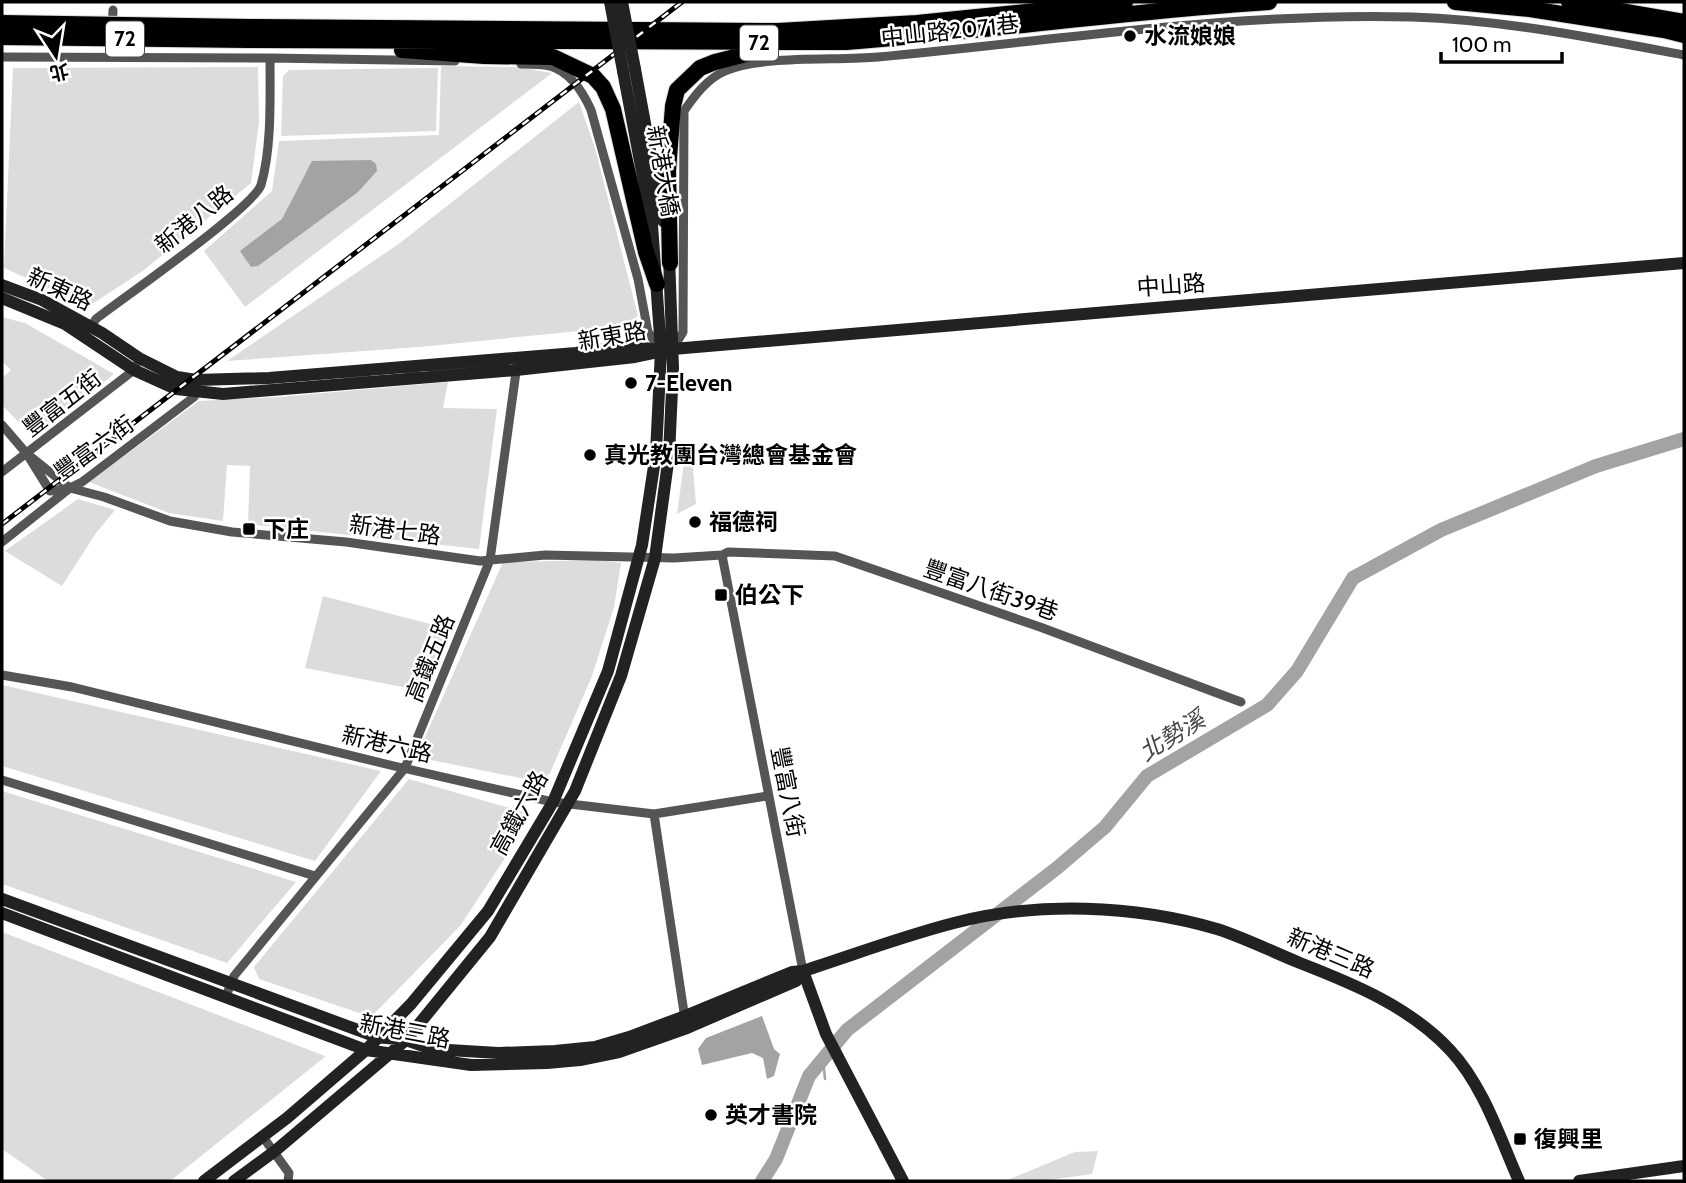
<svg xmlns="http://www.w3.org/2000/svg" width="1686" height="1183" font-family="Cabin,'Noto Sans TC',sans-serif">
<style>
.green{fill:#dcdcdc}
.water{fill:#a3a3a3}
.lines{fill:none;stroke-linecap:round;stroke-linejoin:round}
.stream{stroke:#a3a3a3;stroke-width:2.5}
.river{stroke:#a3a3a3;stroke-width:14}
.street-tunnel{stroke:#d9d9d9;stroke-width:9;stroke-dasharray:9 4.5;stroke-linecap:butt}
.highway-casing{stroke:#dbdbdb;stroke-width:18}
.street{stroke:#555;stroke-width:9}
.secondary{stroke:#222;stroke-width:12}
.highway{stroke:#000;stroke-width:16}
.rail-casing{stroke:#000;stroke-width:5}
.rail{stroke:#fff;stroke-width:2.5;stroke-dasharray:8;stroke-linecap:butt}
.highway-bridge-casing{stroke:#dbdbdb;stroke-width:18;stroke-linecap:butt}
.secondary-bridge{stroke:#222;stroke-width:12}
.highway-bridge{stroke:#000;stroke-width:16}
.poi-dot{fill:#000;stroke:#fff;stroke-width:2.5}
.labels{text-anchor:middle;stroke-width:5;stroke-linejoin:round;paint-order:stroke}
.shield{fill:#fff;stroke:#4c4c4c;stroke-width:2}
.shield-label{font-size:21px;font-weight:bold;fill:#000}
.street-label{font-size:23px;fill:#000;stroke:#fff}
.poi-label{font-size:23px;font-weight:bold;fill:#000;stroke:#fff;text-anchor:start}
.water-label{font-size:24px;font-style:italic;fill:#444;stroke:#fff}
</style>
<rect width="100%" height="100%" fill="#fff"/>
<path class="green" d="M441,66l76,1 35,6 -307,234 -41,-56 68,-60 7,-50 160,-6z
M258,67l1,55 -8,61 -107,87 -55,36 -85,-38 9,-200z
M438,68l-2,63 -155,5 2,-60 6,-6z
M579,102l16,46 43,168 -19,11 -200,20 -192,14 173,-118z
M2,317l23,6 89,51 -80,64 -32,-33v-27l9,-8 -9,-9z
M448,382l-5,26 54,1 -18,140 -231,-25 2,-58 -23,-1 -4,56 -54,-8 -80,-31 110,-81 79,-4z
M691,447l5,57 -19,10 9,-66z
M78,499l37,11 -19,23 -34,53 -57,-35z
M599,560l22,3 -7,44 -22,69 -42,97 -10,9 -114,-23 -5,-13 82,-184z
M323,596l126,33 -26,62 -118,-23z
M2,685l379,86 -66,90 -313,-95z
M409,779l117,34 -19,42 -47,71 -89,91 -112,-38 -5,-12z
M2,791l294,91 -69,81 -225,-79z
M2,932l323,124h1l-156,125h-122l-46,-32z
M1098,1151l-6,23 -50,7h-37l70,-29z"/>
<path class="water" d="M371,160l5,4 1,7 -19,21 -100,74 -7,1 -11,-16 42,-32 30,-58z
M762,1016l12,33 6,5 -6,22 -7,3 -4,-21 -11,-5 -50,12 -4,-16 8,-11z"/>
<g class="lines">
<path class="stream" d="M823,1059l2,20"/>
<path class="river" d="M762,1181l14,-22 33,-83 38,-46 210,-162 48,-41 42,-51 120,-71 30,-34 56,-93 88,-48 155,-64 88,-27"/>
<path class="street-tunnel" d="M622,156l56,2"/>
<defs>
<path id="highway" d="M1455,2l75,7 134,21 20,5
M1569,2l115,20
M249,27l529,4 139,-8 208,-21
M248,40l598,2c141,-11 282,-31 423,-40
M402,50l82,6 69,1 40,19 10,11 10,22 33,143 11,32
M670,263l-2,-92 5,-65 4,-16 23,-22 15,-6 51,-13"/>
</defs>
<use href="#highway" class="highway-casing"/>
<path class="street" d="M2,57l268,1 185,3
M111,57l2,-47
M521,64c9,0 20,0 29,2 20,6 33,26 41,44l47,169 10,53 13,18
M89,329l7,-10c27,-21 157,-111 165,-134 11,-37 9,-89 9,-127
M674,347l9,-15 1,-221c11,-16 23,-32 41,-40 36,-16 111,-10 153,-14 176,-16 356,-45 534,-40 92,3 182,21 272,38
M2,425l25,29 23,37 20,-3 34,9 66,24 62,11 114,10 134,19 65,-6 129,3 48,-3 6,-3 107,4 205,71 201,75
M31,457l39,31
M2,472l132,-102 2,-4
M2,542l68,-54 12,-6 112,-85 4,-8
M722,555l81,416
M2,675l70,12 322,79 159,36 101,12 113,-18
M2,780l313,96
M654,814l31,205
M226,996l8,-20 171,-208 85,-208 27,-195
M263,1137l26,36 -1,8"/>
<path class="secondary" d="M635,69l28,152
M2,285l40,15 60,33 37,25 38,19 19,3 73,-2 307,-25 56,-7 25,4
M2,298l63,26 69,46 42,19 47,5 293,-24 119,-13 38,-8 1011,-86
M2,899l375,138 29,3 26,9 66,4 57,-2 40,-4 34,-10 56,-21 107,-44 11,-1c50,-16 100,-35 151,-48 83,-22 181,-18 263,6 28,9 56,23 83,34 54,21 110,44 150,87 33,35 50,88 69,131
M2,913l364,137 105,15 76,-2 33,-3 39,-8 68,-24 109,-47 7,-10
M803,971l23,63 77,147
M204,1181l83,-63 79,-68 45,-46 77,-93 65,-109 55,-131 34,-126 14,-92 5,-103 -9,-125 -29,-154
M234,1181l41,-30 131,-111 84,-103 85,-146 46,-115 34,-118 14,-103 4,-87 -4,-112
M1579,1181l105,-15"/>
<use href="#highway" class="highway"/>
<defs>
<path id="rail" d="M2,524l680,-522"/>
</defs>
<use href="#rail" class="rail-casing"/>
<use href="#rail" class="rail"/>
<defs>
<path id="highway-bridge" d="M2,23l247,4
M2,37l246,3"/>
</defs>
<use href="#highway-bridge" class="highway-bridge-casing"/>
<path class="secondary-bridge" d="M610,2l13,69
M622,2l13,67"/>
<use href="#highway-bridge" class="highway-bridge"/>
</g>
<g class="poi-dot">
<circle cx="1130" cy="36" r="7"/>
<circle cx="631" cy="383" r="7"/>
<circle cx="590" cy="455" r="7"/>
<circle cx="695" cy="522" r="7"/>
<rect x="242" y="522" width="14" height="14" rx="3.5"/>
<rect x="714" y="588" width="14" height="14" rx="3.5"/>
<circle cx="711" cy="1115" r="7"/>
<rect x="1513" y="1132" width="14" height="14" rx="3.5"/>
</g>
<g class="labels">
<g class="shield">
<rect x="106" y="21.5" width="38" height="35" rx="5"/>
<rect x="740" y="25.5" width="38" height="35" rx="5"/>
</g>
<g class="shield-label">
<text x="125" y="46">72</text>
<text x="759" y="50">72</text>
</g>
<g class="street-label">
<text transform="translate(950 31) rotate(-6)" y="8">中山路2071巷</text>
<text transform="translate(663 171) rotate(80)" y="8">新港大橋</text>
<text transform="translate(194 219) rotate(-39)" y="8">新港八路</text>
<text transform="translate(1171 285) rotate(-4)" y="8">中山路</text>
<text transform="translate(60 289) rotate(25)" y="8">新東路</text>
<text transform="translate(612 336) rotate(-10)" y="8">新東路</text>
<text transform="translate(62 403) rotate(-38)" y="8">豐富五街</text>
<text transform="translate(94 448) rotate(-36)" y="8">豐富六街</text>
<text transform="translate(395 530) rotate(8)" y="8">新港七路</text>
<text transform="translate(991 590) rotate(19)" y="8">豐富八街39巷</text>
<text transform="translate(430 658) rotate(-68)" y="8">高鐵五路</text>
<text transform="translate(387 744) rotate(13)" y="8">新港六路</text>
<text transform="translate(788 792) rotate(79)" y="8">豐富八街</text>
<text transform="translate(519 813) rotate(-61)" y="8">高鐵六路</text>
<text transform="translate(1331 953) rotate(23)" y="8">新港三路</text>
<text transform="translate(405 1031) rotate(11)" y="8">新港三路</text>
</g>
<g class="poi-label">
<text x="1144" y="44">水流娘娘</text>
<text x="645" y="391">7-Eleven</text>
<text x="604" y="463">真光教團台灣總會基金會</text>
<text x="709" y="530">福德祠</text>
<text x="263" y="537">下庄</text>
<text x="735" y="603">伯公下</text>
<text x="725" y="1123">英才書院</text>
<text x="1534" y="1147">復興里</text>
</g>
<g class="water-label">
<text transform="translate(1172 736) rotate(-32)" y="8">北勢溪</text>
</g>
</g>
<rect width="1686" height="1183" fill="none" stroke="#000000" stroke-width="7"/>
<g transform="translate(56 56) rotate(168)" stroke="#ffffff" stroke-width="5" paint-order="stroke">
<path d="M0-5L12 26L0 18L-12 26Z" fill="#000000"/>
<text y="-10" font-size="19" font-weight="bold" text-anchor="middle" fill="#000000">北</text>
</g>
<path d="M1441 52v10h121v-10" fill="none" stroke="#000000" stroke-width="3.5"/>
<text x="1452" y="52" font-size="21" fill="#000000" stroke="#ffffff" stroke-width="5" paint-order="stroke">100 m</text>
</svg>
